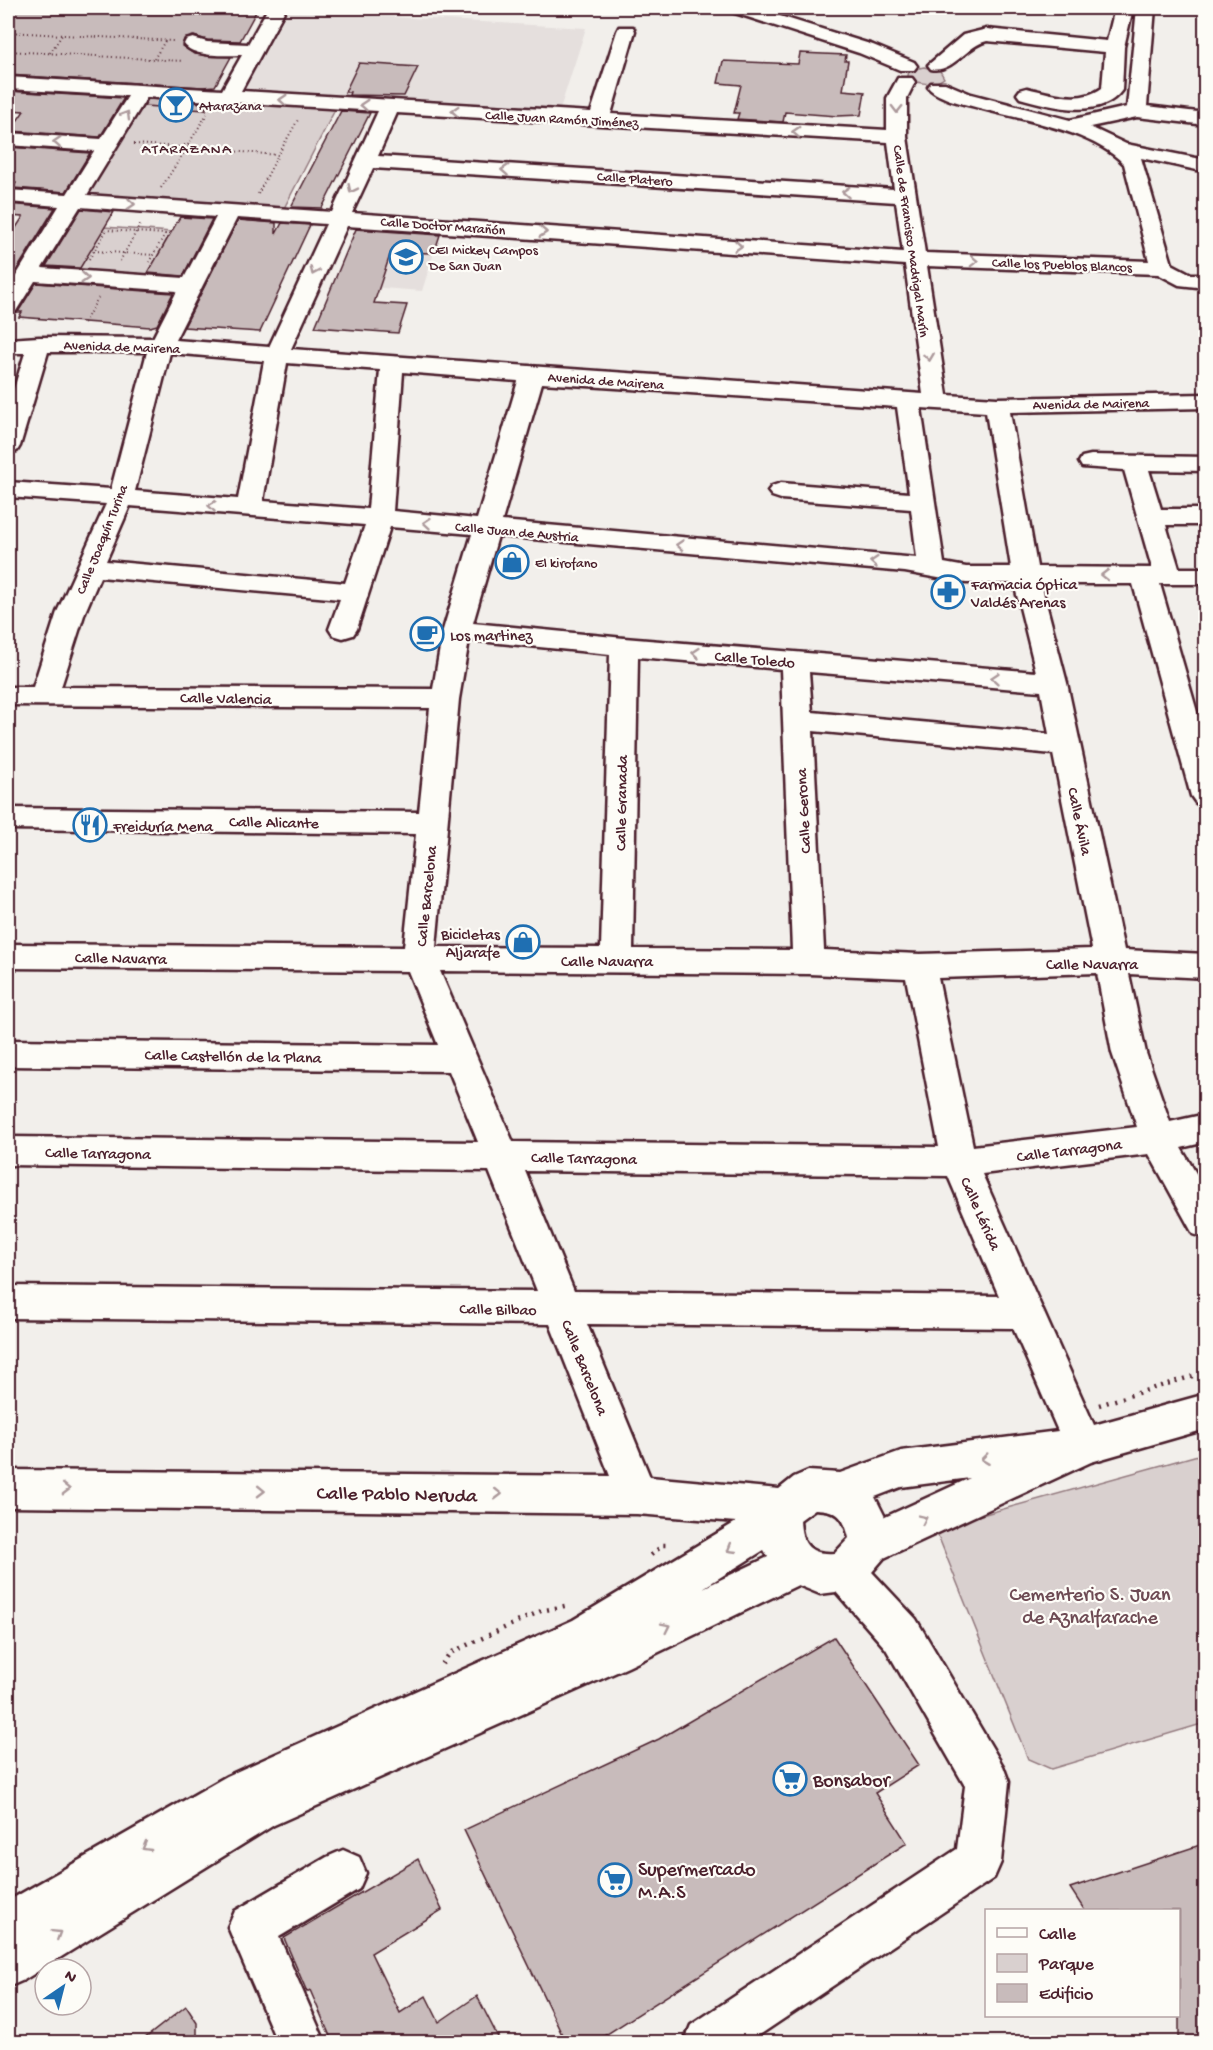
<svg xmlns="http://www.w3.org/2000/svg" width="1213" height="2050" font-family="'Gochi Hand',sans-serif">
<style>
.built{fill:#e5dfdd}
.green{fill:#d9d0cf;stroke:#92787d;stroke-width:1.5}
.building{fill:#c8bbbb;stroke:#4a1f2b;stroke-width:1.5}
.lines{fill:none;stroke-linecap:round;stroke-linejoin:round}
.minor-casing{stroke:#4a1f2b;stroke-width:5}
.path-far1{stroke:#4a1f2b;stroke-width:2;stroke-dasharray:1 3;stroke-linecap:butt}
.path{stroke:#4a1f2b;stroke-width:4.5;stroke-dasharray:2 6;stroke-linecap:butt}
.minor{fill:#fdfcf7;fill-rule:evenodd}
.oneway{stroke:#ac999b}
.labels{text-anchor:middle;stroke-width:4.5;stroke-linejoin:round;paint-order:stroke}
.far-poi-label{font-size:14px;fill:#4a1f2b;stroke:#fdfcf7;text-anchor:start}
.far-street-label{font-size:14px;fill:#4a1f2b;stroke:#fdfcf7}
.far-neighbourhood-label{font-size:15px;letter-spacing:1.5px;fill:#4a1f2b;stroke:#fdfcf7}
.poi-label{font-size:16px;fill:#4a1f2b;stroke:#fdfcf7;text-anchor:start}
.street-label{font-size:16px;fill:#4a1f2b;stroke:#fdfcf7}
.near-street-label{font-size:20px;fill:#4a1f2b;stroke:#fdfcf7}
.near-park-label{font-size:20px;fill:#6e4b54;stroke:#fdfcf7}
.near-poi-label{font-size:20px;fill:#4a1f2b;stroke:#fdfcf7;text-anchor:start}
</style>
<rect width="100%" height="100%" fill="#f2efeb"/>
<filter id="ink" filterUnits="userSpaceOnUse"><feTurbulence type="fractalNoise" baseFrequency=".0167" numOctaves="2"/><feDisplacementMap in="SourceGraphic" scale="12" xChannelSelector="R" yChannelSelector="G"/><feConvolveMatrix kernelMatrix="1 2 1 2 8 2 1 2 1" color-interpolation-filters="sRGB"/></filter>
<g filter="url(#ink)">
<path class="built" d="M288,11l298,17 -26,81 -316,-18z
M391,227l50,3 -19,61 -53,-4z"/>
<path class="green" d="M924,67l16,4 4,7c-11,8 -27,7 -36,-2l1,-6z
M141,91l197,13 -57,110 -208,-14z
M104,227l67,5 -24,43 -69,-5z
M1205,1453v270l-154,46 -23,-10 -93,-231z"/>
<path class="building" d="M15,8h243l-18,33 -33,-1 -13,-4 -10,3 -2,7 12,8 37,3 -16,29 -13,1 -194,-12v-57z
M800,53l46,2 -1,6h3l-5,29 22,2 -4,23 -24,1 -52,-4 -2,10 -46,-3 2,-6h-5l7,-28 -23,-2 5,-22 75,3z
M359,63l59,4 -14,29 -55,-1 1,-3h-5z
M8,91l116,7 -24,39 -90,-6 14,-20 -16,-1z
M148,99l57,4 1,7 -62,-4z
M341,111l29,2 -48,95 -31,-1z
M8,147l82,6 -24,39 -53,-4 3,-5 -8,-1z
M8,204l47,4 -39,63 -8,-1v-30l15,-23 -15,-1z
M81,209l33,3 -34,56 -34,-2z
M180,217l32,2 -29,57 -35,-3z
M238,220l38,3v11l6,-11 28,2 -50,107 -76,-5z
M356,229l84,6 -6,18 -43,-1 -17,51 33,2 -9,28 -83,-6z
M36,283l137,10 -16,32 -7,2 -131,-10 3,-5h-4z
M834,1637l85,128 -44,28 32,50 -314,200h-27l-102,-213 195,-91z
M1206,1843v200h-27v-132h-94l-15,-23z
M418,1859l24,51 -71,43 29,60 26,-17 13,26 38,-26 24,47h-168l-23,-53 -3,2 -23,-54z
M186,2006l11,17v20h-58z"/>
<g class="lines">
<defs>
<path id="minor" d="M268,8h18l-45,83 350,21 26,-81 2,-4h14l2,4 -24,83 276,16v-32l11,-20h14l3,4 -8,16v39l18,116 224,8 -25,-97c-32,-33 -97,-43 -141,-55 -14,-4 -46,-10 -55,-22l3,-4h14l26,11 99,26 57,-13 10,-99h18l-8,98 59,7v12l-69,-8 -47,10 36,17 80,16v12l-65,-14 31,106 19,10h15v14l-27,-3 -21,-11 -231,-8 20,129 50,3 209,-4v14l-196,4 27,155 115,1 -28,-98 -42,-3 -3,-5 3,-5 9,-2 115,2v14l-57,-1 12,39h45v16h-40l13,43h27v16h-46l46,159v63l-10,-3 -5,-7 -58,-212h-92l26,99 57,267 82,4v24l-77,-4 17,79 24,69 36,-8v28l-25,6 25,42v48l-13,-4 -44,-80 -167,20 112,251 112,-31v35l-115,33 -207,96 -12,14 44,47 87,147 6,16 -8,80 -7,16 -245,164h-65l7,-17 266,-176 8,-63 -79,-137 -50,-57 -16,2 -22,-9 -170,82 -354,158 -250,155 -16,7v-86l219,-125 346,-156 163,-98 -99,-8 -629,-7v-37l602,6 -60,-152 -542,-6v-32l529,5 -48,-120 -481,-6v-28l470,5 -29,-71 -441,-5v-26l430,5 -30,-74 -400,-3v-24l396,3 12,-113 -408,-5v-21l411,4 11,-104 -422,-3v-18h25l24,-75 49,-108 -98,-7v-15l103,7 36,-137h-99l-28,94 -3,5 -9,2v-45l17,-55h-17v-14l31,-2 114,1 24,-47 -142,-10 -19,30 -8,2v-24l51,-83 -51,-4v-12l59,4 27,-43 -86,-6v-12l93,6 27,-43 -120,-7v-12l214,13 20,-35c-16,0 -48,3 -58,-11l2,-4 7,-2 14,4 41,2zM147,97l231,14 -46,101 -245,-17zM397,113l491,29 6,47 -516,-33zM373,168l523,34 7,50 -551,-39zM80,207l136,10 -32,61 -142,-10zM237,218l89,6 -57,123 -94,-7zM347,226l558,39 18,129 -632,-45zM170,353l94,8 -26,138 -103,-8zM287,363l93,7 -12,139 -105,-8zM403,372l115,9 -41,138 -84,-8zM542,383l355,24 12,86 -128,-10 -9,3 -4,5 4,5 9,3 130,10 6,49 -415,-37zM921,408l65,4 25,155h-45l-22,-4zM130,506l235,19 -20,58 -239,-22zM390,527l82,7 -29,96 -10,59 -372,-2 24,-75 15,-35 240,22 -11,30 4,6 10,3 10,-3 4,-6zM498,536l407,36 61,11h48l22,89 -412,-34 -151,-15zM469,640l141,14 -9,294 -165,-1 23,-248zM638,657l143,12 11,281 -159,-1zM809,672l232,19 8,43 -237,-22zM813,731l240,23 39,195 -172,5 -96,-4zM440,971l369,3 97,4 33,169 -426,-5zM1097,973l15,80 25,74 -164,19 -35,-168zM525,1171l423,5 51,120 -425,-5zM587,1324l426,4 45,103 -157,20 -61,22 -32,-2 -14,6 -15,12 -129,-12zM970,1478l-85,39 -10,-20 26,-10zM815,1509c22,1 29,7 34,29l-14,15c-25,2 -34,-8 -35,-33zM764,1550l4,7 -65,31z
M729,8h25l119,37 41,17 3,4 -3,4h-14l-41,-17 -127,-41z
M1115,8h18l-9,39 -2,43c-22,31 -73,16 -102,8l-3,-4 3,-4 7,-2c25,6 53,16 75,0l3,-36 -118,-11c-20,4 -35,33 -56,28l-3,-4 35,-30 24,-6 120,12z
M343,1850l16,7 7,16 -7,16 -80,48 46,105h-48l-49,-115 7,-16 92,-54z"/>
</defs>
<use href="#minor" class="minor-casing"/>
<path class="path-far1" d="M8,32l166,9
M8,51l175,10
M50,53l12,-18
M154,59l11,-18
M134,144l46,3
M184,145l9,3 -12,1z
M188,145l19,-31
M193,148l85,7 21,-37
M161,188l24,-37
M258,194l20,-39
M94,251l59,4
M89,259l18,-29 58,4 -16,28
M120,261l21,-38
M84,323l14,-25"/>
<path class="path" d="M1099,1405l107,-33
M651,1555l12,-10h7
M442,1664l8,-11 91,-42 28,-6"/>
<use href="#minor" class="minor"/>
</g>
<defs><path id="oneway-chevron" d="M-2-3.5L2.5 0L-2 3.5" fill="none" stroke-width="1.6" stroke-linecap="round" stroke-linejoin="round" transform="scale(1.5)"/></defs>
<g class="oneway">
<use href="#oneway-chevron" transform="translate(283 100) rotate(-176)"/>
<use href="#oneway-chevron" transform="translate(364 105) rotate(-176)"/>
<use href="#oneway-chevron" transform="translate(897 109) rotate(91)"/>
<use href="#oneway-chevron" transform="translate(455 111) rotate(-176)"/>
<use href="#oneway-chevron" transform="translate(126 115) rotate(-59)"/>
<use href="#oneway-chevron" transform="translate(796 132) rotate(-177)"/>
<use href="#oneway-chevron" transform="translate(57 142) rotate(-176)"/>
<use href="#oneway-chevron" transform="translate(505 170) rotate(-176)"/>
<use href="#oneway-chevron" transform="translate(352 189) rotate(116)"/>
<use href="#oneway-chevron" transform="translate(846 192) rotate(-176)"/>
<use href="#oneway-chevron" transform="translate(131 204) rotate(4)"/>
<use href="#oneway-chevron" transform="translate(543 232) rotate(4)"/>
<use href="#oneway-chevron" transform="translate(738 246) rotate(4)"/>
<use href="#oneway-chevron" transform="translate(974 261) rotate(2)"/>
<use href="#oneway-chevron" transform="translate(314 271) rotate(114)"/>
<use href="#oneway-chevron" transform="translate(85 278) rotate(4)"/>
<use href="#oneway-chevron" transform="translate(929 357) rotate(82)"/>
<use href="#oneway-chevron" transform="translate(212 506) rotate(-175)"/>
<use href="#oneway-chevron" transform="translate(427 523) rotate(-175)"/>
<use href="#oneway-chevron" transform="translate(680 545) rotate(-175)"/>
<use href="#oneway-chevron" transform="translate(874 562) rotate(-175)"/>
<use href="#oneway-chevron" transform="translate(1105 575) rotate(-179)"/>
<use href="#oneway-chevron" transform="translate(696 653) rotate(-175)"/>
<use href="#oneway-chevron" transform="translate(995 678) rotate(-175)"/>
<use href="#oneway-chevron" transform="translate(985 1459) rotate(173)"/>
<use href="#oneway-chevron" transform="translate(66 1489) rotate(1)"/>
<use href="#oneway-chevron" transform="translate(261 1491) rotate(1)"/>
<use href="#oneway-chevron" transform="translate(498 1494) rotate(1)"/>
<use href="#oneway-chevron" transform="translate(923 1519) rotate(-25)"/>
<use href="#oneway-chevron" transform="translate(731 1549) rotate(149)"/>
<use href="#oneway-chevron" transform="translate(666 1627) rotate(-26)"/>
<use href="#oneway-chevron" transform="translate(146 1847) rotate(150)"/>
<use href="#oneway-chevron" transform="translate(57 1934) rotate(-32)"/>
</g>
</g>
<defs>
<symbol id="bar-ring" viewBox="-11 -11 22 22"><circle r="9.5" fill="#fdfcf7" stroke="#1f6fb2" stroke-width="1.5"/><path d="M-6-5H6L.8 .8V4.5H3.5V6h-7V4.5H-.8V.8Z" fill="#1f6fb2"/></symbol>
<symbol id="school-ring" viewBox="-11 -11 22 22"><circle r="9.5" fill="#fdfcf7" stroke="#1f6fb2" stroke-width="1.5"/><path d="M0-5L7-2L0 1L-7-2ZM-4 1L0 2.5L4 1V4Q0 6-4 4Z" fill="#1f6fb2"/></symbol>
<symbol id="shop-ring" viewBox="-11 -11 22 22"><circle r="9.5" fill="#fdfcf7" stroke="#1f6fb2" stroke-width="1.5"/><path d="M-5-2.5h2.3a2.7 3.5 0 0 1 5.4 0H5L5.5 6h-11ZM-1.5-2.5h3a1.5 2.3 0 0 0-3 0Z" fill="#1f6fb2"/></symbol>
<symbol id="pharmacy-ring" viewBox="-11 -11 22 22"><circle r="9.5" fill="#fdfcf7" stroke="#1f6fb2" stroke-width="1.5"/><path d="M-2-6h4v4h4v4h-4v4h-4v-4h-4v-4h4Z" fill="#1f6fb2"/></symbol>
<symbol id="cafe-ring" viewBox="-11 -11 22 22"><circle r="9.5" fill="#fdfcf7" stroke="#1f6fb2" stroke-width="1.5"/><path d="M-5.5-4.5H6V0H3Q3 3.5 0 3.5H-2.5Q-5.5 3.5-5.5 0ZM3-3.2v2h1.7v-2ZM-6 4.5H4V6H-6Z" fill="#1f6fb2"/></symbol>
<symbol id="restaurant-ring" viewBox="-11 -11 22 22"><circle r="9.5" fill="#fdfcf7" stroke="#1f6fb2" stroke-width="1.5"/><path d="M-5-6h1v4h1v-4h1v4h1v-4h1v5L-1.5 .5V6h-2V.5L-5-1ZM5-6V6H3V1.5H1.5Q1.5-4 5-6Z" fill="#1f6fb2"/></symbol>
<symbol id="supermarket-ring" viewBox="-11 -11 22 22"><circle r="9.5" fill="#fdfcf7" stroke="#1f6fb2" stroke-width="1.5"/><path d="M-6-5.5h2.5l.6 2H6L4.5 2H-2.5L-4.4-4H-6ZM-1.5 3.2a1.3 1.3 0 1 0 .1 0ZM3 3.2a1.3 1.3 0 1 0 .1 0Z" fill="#1f6fb2"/></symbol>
</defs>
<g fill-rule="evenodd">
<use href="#bar-ring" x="157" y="86" width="38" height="38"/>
<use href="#school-ring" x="387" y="238" width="38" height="38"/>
<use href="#shop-ring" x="493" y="543" width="38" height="38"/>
<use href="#pharmacy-ring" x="929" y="573" width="38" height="38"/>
<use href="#cafe-ring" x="408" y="615" width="38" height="38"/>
<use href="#restaurant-ring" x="71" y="806" width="38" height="38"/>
<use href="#shop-ring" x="504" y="923" width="38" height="38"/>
<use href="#supermarket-ring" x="771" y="1760" width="38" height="38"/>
<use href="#supermarket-ring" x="596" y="1861" width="38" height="38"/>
</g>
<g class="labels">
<g class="far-poi-label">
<text x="199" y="110">Atarazana</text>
<text x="429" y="254">CEI Mickey Campos<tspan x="429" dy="16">De San Juan</tspan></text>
<text x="535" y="567">El kirofano</text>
</g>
<g class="far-street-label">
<text transform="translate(562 118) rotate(3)" y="5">Calle Juan Ramón Jiménez</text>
<text transform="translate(635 178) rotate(4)" y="5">Calle Platero</text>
<text transform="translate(443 225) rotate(4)" y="5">Calle Doctor Marañón</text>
<text transform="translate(912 241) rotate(82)" y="5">Calle de Francisco Madrigal Marín</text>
<text transform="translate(1062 264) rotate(2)" y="5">Calle los Pueblos Blancos</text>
<text transform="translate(122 346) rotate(2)" y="5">Avenida de Mairena</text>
<text transform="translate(606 380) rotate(4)" y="5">Avenida de Mairena</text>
<text transform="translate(1091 403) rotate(-1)" y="5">Avenida de Mairena</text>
<text transform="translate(517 531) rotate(5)" y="5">Calle Juan de Austria</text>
<text transform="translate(101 539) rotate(-68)" y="5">Calle Joaquín Turina</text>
</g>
<g class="far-neighbourhood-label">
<text x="187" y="153">ATARAZANA</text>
</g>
<g class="poi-label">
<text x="971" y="589">Farmacia Óptica<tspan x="971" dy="18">Valdés Arenas</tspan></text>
<text x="450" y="640">Los martinez</text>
<text x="113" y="831">Freiduría Mena</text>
<text x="500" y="939" text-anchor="end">Bicicletas<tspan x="500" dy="18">Aljarafe</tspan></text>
</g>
<g class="street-label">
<text transform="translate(755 658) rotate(5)" y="6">Calle Toledo</text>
<text transform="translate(226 697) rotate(1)" y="6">Calle Valencia</text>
<text transform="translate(620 803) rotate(-89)" y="6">Calle Granada</text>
<text transform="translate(802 811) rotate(-93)" y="6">Calle Gerona</text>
<text transform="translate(274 821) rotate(1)" y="6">Calle Alicante</text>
<text transform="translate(1081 821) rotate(78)" y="6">Calle Ávila</text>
<text transform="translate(425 896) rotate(-84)" y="6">Calle Barcelona</text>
<text transform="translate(121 957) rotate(1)" y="6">Calle Navarra</text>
<text x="607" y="966">Calle Navarra</text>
<text x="1092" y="969">Calle Navarra</text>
<text transform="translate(233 1055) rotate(1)" y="6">Calle Castellón de la Plana</text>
<text transform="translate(1069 1149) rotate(-7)" y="6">Calle Tarragona</text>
<text transform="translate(98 1152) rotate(1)" y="6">Calle Tarragona</text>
<text transform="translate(584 1157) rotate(1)" y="6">Calle Tarragona</text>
<text transform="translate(982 1213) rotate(66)" y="6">Calle Lérida</text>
<text transform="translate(498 1308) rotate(1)" y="6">Calle Bilbao</text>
<text transform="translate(586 1367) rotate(68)" y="6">Calle Barcelona</text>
</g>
<g class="near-street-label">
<text transform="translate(397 1493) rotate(1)" y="7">Calle Pablo Neruda</text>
</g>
<g class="near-park-label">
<text x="1090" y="1600">Cementerio S. Juan<tspan x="1090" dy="23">de Aznalfarache</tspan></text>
</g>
<g class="near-poi-label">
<text x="813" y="1786">Bonsabor</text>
<text x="638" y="1875">Supermercado<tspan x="638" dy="23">M.A.S</tspan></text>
</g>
</g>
<rect width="1213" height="2050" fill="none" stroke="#fdfcf7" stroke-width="30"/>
<rect x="15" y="15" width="1183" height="2020" fill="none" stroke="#4a1f2b" stroke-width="2" filter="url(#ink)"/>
<rect x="985" y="1909" width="195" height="108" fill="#fdfcf7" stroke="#b5a4a5" stroke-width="1.5"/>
<rect x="997" y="1928" width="30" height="9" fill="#fdfcf7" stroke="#b5a4a5" stroke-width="1.5"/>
<text x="1039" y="1939" font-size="18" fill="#4a1f2b">Calle</text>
<rect x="997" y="1954" width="30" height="18" fill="#d9d0cf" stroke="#b5a4a5" stroke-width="1.5"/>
<text x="1039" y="1969" font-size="18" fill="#4a1f2b">Parque</text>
<rect x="997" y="1984" width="30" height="18" fill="#c8bbbb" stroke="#b5a4a5" stroke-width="1.5"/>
<text x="1039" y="1999" font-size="18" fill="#4a1f2b">Edificio</text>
<g transform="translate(63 1987) rotate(35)"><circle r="28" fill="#fdfcf7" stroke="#b5a4a5" stroke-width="1.5"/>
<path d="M0-4.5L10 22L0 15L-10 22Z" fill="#1f6fb2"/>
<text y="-9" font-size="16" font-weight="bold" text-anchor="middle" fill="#4a1f2b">N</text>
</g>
</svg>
